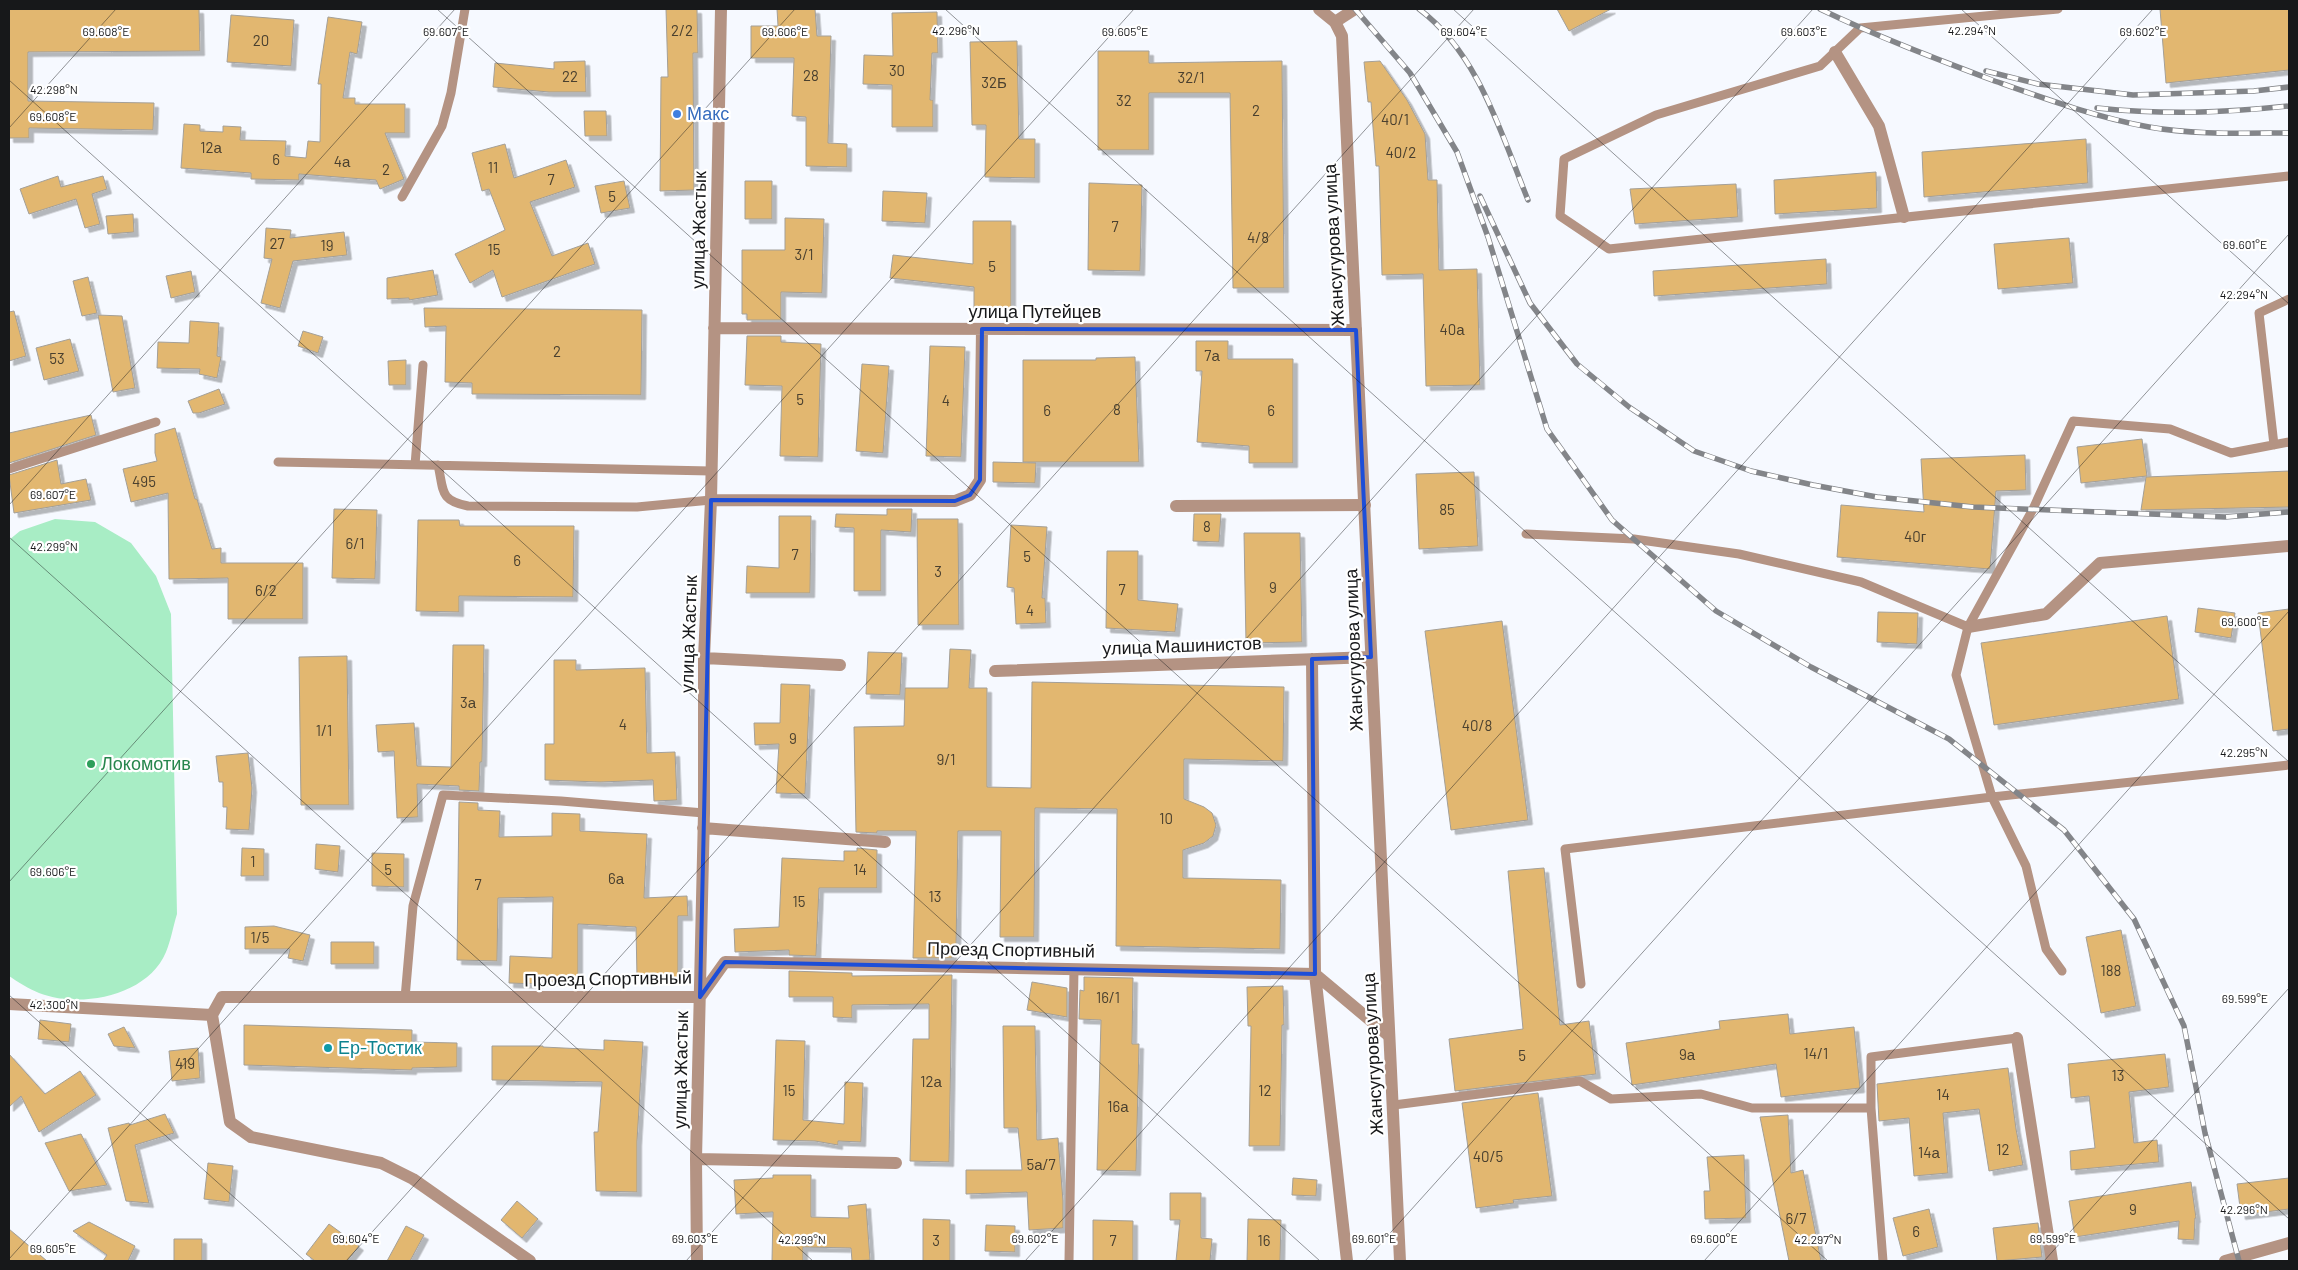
<svg xmlns="http://www.w3.org/2000/svg" width="2298" height="1270" font-family="Barlow,sans-serif">
<style>
.green{fill:#a8edc5}
.building{fill:#e2b76f;stroke:#a39f98;filter:url(#shadow)}
.lines{fill:none;stroke-linecap:round;stroke-linejoin:round}
.service{stroke:#b49383;stroke-width:9}
.minor{stroke:#b49383;stroke-width:12}
.tertiary{stroke:#b49383;stroke-width:12}
.rail-casing{stroke:#838589;stroke-width:5.5}
.rail{stroke:#fff;stroke-width:4;stroke-dasharray:11;stroke-linecap:butt}
.marked{fill:none;stroke:#1d4ed8;stroke-width:4;stroke-linejoin:round}
.ticks{fill:none;stroke:#17181a;stroke-width:1;stroke-opacity:0.45}
.shop-dot{fill:#3f7fe0;stroke:#fff;stroke-width:2}
.leisure-dot{fill:#2e9e5b;stroke:#fff;stroke-width:2}
.culture-dot{fill:#0f9aa8;stroke:#fff;stroke-width:2}
.labels{text-anchor:middle;stroke-width:4.5;stroke-linejoin:round;paint-order:stroke}
.number-label{font-size:15px;fill:#4a402f}
.shop-label{font-size:18px;fill:#366cbe;stroke:#fff;text-anchor:start}
.street-label{font-size:18px;fill:#17181a;stroke:#fff}
.leisure-label{font-size:18px;fill:#27864d;stroke:#fff;text-anchor:start}
.culture-label{font-size:18px;fill:#0d838f;stroke:#fff;text-anchor:start}
.ticks-label{font-size:12px;text-anchor:middle;fill:#17181a;stroke:#fff;stroke-width:4.5;stroke-linejoin:round;paint-order:stroke}
</style>
<defs>
<filter id="shadow"><feDropShadow dx="4.5" dy="4.5" stdDeviation="0" flood-color="#0004"/></filter>
</defs>
<rect width="100%" height="100%" fill="#f6f9ff"/>
<path class="green" d="M55,519l40,3 36,21 25,33 15,38 6,300c-4,13 -6,26 -11,38 -18,44 -86,57 -127,41 -10,-4 -21,-11 -30,-17v-436l11,-9z"/>
<path class="building" d="M9,9h190l1,42 -172,1v49l126,2 -1,27 -124,-2v10h-20z
M666,9h31l1,44h-5l1,137 -34,1 1,-114h7z
M777,9h38l2,27h14l-3,107 19,1v23l-41,-1v-49l-14,-1 2,-58h-43v-32h27z
M1557,9h54l-42,22z
M2160,9h129v61l-123,13z
M937,12l1,41h-6l-2,47h3v27h-41v-42l-29,-1 1,-29 29,1 -1,-43z
M231,15l63,5 -3,46 -64,-4z
M328,17l34,5 -5,32 -7,-2 -7,46h12v6h50v29h-20l19,46 -24,10 -4,-9 -77,-6v6l-48,-1v-6l-70,-5 3,-44 16,1v6l23,1v-6l18,1 -1,13 46,1 -1,15 21,2 2,-17 12,1 1,-58h-3z
M1017,41l2,98h16v39l-50,-1 1,-52h-14l-2,-83z
M1098,51h51v12l133,-2 2,227h-51l-3,-195h-81v57h-51z
M585,61l1,31h-37l-56,-5 2,-24 59,6v-7z
M1380,61l27,39 18,34 3,46h9l2,90 38,-1 3,116 -54,1 -3,-112 -41,1 -3,-109h-3l-5,-64h-3l-4,-40z
M584,111h22l1,25h-22z
M2086,139l2,44 -164,14 -2,-45z
M505,144l9,34 52,-18 9,27 -45,15 22,54 36,-13 7,21 -93,33 -9,-27 -23,13 -15,-29 50,-24 -16,-41 -7,2 -10,-38z
M1876,172l1,36 -102,6 -1,-34z
M58,176l3,11 42,-11 4,13 -15,5 8,30 -15,4 -9,-29 -47,15 -9,-25z
M624,181l6,27 -29,5 -6,-27z
M745,181h27v38h-27z
M1089,183l53,2 -2,86 -52,-1z
M1736,184l2,33 -103,7 -5,-35z
M883,191l44,2 -2,30 -43,-2z
M133,214l1,18 -26,2 -2,-18z
M785,218l39,1 -2,74 -41,-1v28h-34v-6h-5v-64h43z
M973,221h38v91l-37,1v-26l-84,-9 3,-23 80,9z
M266,228l25,2 -1,8 54,-6 3,23 -54,6 -13,47 -19,-5 11,-44 -8,-1z
M2069,238l4,45 -75,6 -4,-45z
M1826,259l1,25 -173,12 -1,-25z
M433,270l5,25 -29,5v-2l-22,1v-21z
M191,271l4,21 -24,6 -5,-22z
M88,277l9,36 -15,3 -9,-35z
M424,308l218,2 -1,85 -169,-1v-11l-27,-1 1,-56 -21,1z
M14,311l12,45 -17,5v-49z
M98,315l24,1 13,72 -22,4z
M190,321l29,2 -2,33 4,1 -4,21 -18,-4 1,-5 -43,-1 1,-26 31,1z
M303,331l20,6 -5,16 -20,-7z
M747,336h34v6l40,2 -3,113 -38,-1 2,-70 -37,-1z
M70,339l9,32 -35,9 -8,-32z
M1196,341h32v18h65v104h-44v-17l-52,-4 5,-71h-6z
M930,346l35,1 -4,110 -35,-1z
M1135,357l4,105h-116v-102h73v-2z
M406,360v25h-17l-1,-24z
M862,364l27,2 -6,87 -27,-2z
M219,389l6,15 -26,9h-6l-5,-12z
M91,415l5,20 -87,28v-30z
M175,428l20,71h2l15,50 9,-1v15h82v56h-75v-41l-59,1 -1,-86 -37,9 -8,-33 34,-8 -2,-8v-19z
M2142,439l5,37 -66,7 -4,-36z
M2025,455l1,35 -30,1 -6,78 -153,-12 4,-52 83,7 -3,-53z
M57,460l4,24 25,-5 5,21 -77,13 -5,-38z
M993,462l43,1 -1,20 -42,-1z
M2289,471v36l-148,3 5,-33z
M1474,472l4,74 -59,3 -3,-75z
M334,509l43,1 -2,69 -43,-1z
M887,509h25l-1,23 -30,-2v61h-27v-63l-19,-1 1,-13 51,1z
M1194,514h27l-2,28 -26,-1z
M779,516h32l-1,77h-64l1,-27 32,2z
M917,519h41l1,106h-41z
M418,520h41l1,6h114l-1,71 -114,-1v16l-43,-1z
M1011,525l36,2 -5,71h3l1,25 -30,1 -2,-36 -7,-1z
M1244,533h56l2,109 -56,1z
M1107,551h31v49l40,4 -3,28 -69,-4z
M2198,608l37,5 -4,25 -36,-6z
M2289,609v120l-16,2 -15,-118z
M1878,612l40,1 -1,31 -40,-2z
M2167,616l12,83 -185,26 -13,-82z
M1502,621l26,199 -77,10 -26,-199z
M453,645h31l-2,117h-2l-1,29 -20,-1v-4l-42,-2 1,33 -21,1 -3,-67 -16,1 -2,-27 38,-2 3,43 34,1z
M950,649l21,1 -2,38h18v99l44,1 1,-106 252,5 -1,74 -99,-2v40l20,8 8,6 4,12 -3,11 -9,7 -21,7v28l98,2 -1,69 -164,-3 1,-137 -82,-1 -1,129h-34l1,-106h-43l-2,118h-4v9h-39l3,-127h-39v2l-21,-1 -2,-105 50,-1 1,-38h43z
M868,652l34,1 -2,42 -34,-1z
M347,656l2,149h-48l-2,-148z
M554,660h22v10l69,-2 2,85 28,-1 2,48 -23,1 -1,-21 -53,2 -55,-2v-36h9z
M781,684l29,1 -5,109 -29,-1 3,-49 -24,1 -1,-22h26z
M248,753l4,35 -3,42 -23,-1 1,-22h-4v-25h-4l-3,-26z
M459,802l19,1v7l22,1 -1,26 53,-1v-23l28,1v17l67,3 -3,64 43,-2 1,20h-10v63l-41,-1 -1,-51 -58,-3v58l-39,-1 -1,3 -29,-1 1,-27 42,2 1,-61 -55,1 -1,63 -40,-1z
M316,844l24,2 -2,26 -23,-3z
M242,848l22,1v27h-23z
M857,848l20,2v38h-58l-3,68 -27,-1v-5l-54,2 -1,-23 45,-2 3,-69 62,3v-10h13z
M372,853l32,1v33l-32,-1z
M1544,868l16,157 29,-4 7,53 -141,17 -6,-52 74,-10 -15,-158z
M274,926l36,9 -7,26 -15,-3 2,-9h-45v-22z
M2121,930l15,76 -35,7 -15,-76z
M331,942h43v22h-43z
M789,971l63,2v3l100,-1 -3,187 -39,-1 3,-122h16v-35l-77,1v13l-19,-1v-20h-44z
M1084,977l49,1 -1,66h7l-3,127 -39,-1 4,-150 -22,-1 1,-29 4,1z
M1032,982l35,6v29l-40,-7z
M1283,986l1,39h-2l-2,121h-31l2,-120h-3l-1,-39z
M1788,1014l2,20 64,-7 6,61 -79,9 -5,-33 -144,21 -6,-42 94,-14 -1,-8z
M40,1020l31,4 -2,18 -31,-3z
M244,1025l168,5v12l45,1v24l-45,1v2l-168,-5z
M1003,1026h32l2,114 21,-2 5,63v27l-34,2 -2,-38 -61,2v-24h56l-4,-42h-14z
M124,1027l11,21 -21,-2 -6,-12z
M604,1040l39,2 -6,99v51l-41,-1 -2,-59h4l4,-50 -110,-2v-34h51v1l61,3z
M776,1040l29,1 -2,79 41,4 1,-42 18,1 -2,59 -23,-1v4l-23,-4 -42,-1z
M198,1048l2,30 -28,3 -3,-30z
M9,1054l36,40 35,-23 16,24 -57,37 -18,-36 -12,11z
M2165,1054l4,33 -40,5 5,51 23,-3 2,22 -88,8 -1,-19 25,-3 -6,-52 -18,2 -3,-34z
M2008,1068l8,61 7,36 -34,6 -10,-62 -36,4 5,60 -34,3 -5,-58 -30,3 -2,-37z
M1538,1093l14,103 -39,4 1,3 -38,5 -14,-105z
M165,1114l9,19 -39,12 14,58 -23,-2 -18,-73 21,-5 1,2z
M1788,1115l3,58 12,-3 18,91h-32l-29,-144z
M81,1134l26,51 -38,6 -24,-48z
M1744,1155l2,63 -41,1 -1,-28h6l-3,-34z
M208,1163l25,3 -4,36 -25,-3z
M773,1175h38v42l38,1 -1,-12 18,-2 4,56 -18,1 -1,-13 -48,-1v14h-31l1,-49 -37,2 -2,-34 39,-2z
M1293,1178l24,2 -1,16 -24,-1z
M2289,1178v31l-48,6 -4,-31z
M2191,1182l5,36h-1l-1,22 -16,-1 1,-18 -104,16 -6,-36z
M1170,1193h31v45l11,1 -2,22h-34l4,-41h-10z
M517,1201l21,18 -16,19 -21,-18z
M1929,1209l9,38 -35,9 -10,-38z
M923,1219l27,1v41h-27z
M1248,1219l33,1 -1,41h-33z
M1093,1220l40,1v40h-40z
M89,1222l46,24 -7,15h-25l4,-6 -34,-24z
M2038,1223l4,34 -45,4 -4,-33z
M329,1224l30,22 -12,15h-32l-9,-7z
M986,1225l29,1v26l-30,-1z
M406,1226l18,9 -14,26h-23z
M9,1229l38,32h-38z
M174,1239h28v22h-28z"/>
<g class="lines">
<path class="service" d="M2058,9l-198,19 -40,38 -164,49 -92,44 -4,57 49,33 680,-73
M402,197l40,-71 9,-33 14,-84
M2274,445l-15,-132 30,-14
M278,462l433,9
M415,465l8,-100
M438,465c6,26 1,35 30,41l169,1 74,-7
M9,469l147,-47
M1526,534l108,5 105,15 122,28 107,45
M2062,971l-16,-22 -20,-83 -34,-69 -36,-122 12,-48 65,-118 40,-88 97,8 61,24 58,-11
M1581,984l-16,-135 427,-52 297,-32
M405,998l8,-92 30,-111 118,6 143,12
M1394,1105l186,-24 31,18 90,-5 51,14h119
M1069,1261l5,-292
M1883,1261l-12,-153v-51l146,-19"/>
<path class="minor" d="M1335,22l20,-13
M1835,52l44,74 25,91
M714,328l642,2
M711,500l244,1 15,-6 10,-15 2,-151
M1176,506l189,-1
M1968,627l78,-13 54,-51 189,-17
M704,658l136,7
M1312,659l3,315 32,287
M995,671l376,-14
M703,828l182,14
M9,1004l203,11 10,-18h478l25,-35 590,12 74,62
M212,1015l18,107 21,15 130,26 32,16 117,82
M2017,1038l35,223
M696,1159l200,4
M697,1261l-1,-102 8,-346v-155l7,-158 10,-491
M2225,1261l64,-18"/>
<path class="tertiary" d="M1319,9l16,13 7,14 58,1225"/>
<defs>
<path id="rail" d="M1355,9l55,64 47,79 31,85 59,192 65,91 104,91 95,56 138,72 115,91 70,89 50,107 21,107 34,128
M1419,9c60,45 82,125 109,191
M1820,9c56,27 114,49 172,71 51,18 103,37 157,47 45,8 94,6 140,6
M1986,71l52,13 95,11 121,-4 35,-4
M2097,108c68,7 125,5 192,-2
M1480,196l50,107 47,61 52,43 65,44 57,20 62,14 64,12 96,10 252,10 64,-5"/>
</defs>
<use href="#rail" class="rail-casing"/>
<use href="#rail" class="rail"/>
</g>
<path class="marked" d="M982,329l374,1 15,327 -59,2 3,315 -590,-12 -25,35 11,-497 244,1 15,-6 10,-15z"/>
<path class="ticks" d="M437,9l1391,1252M945,9l1344,1210M1453,9l836,753M1961,9l328,295M9,80l1311,1181M9,128l107,-119M9,505l446,-496M9,537l804,724M9,882l786,-873M9,995l296,266M9,1259l1125,-1250M346,1261l1128,-1252M686,1261l1127,-1252M1025,1261l1128,-1252M1365,1261l924,-1027M1704,1261l585,-650M2044,1261l245,-273"/>
<circle class="shop-dot" cx="677" cy="114" r="5"/>
<circle class="leisure-dot" cx="91" cy="764" r="5"/>
<circle class="culture-dot" cx="328" cy="1048" r="5"/>
<g class="labels">
<g class="number-label">
<text x="682" y="36">2/2</text>
<text x="261" y="46">20</text>
<text x="897" y="76">30</text>
<text x="811" y="81">28</text>
<text x="570" y="82">22</text>
<text x="1191" y="83">32/1</text>
<text x="994" y="88">32Б</text>
<text x="1124" y="106">32</text>
<text x="1256" y="116">2</text>
<text x="1395" y="125">40/1</text>
<text x="211" y="153">12а</text>
<text x="1401" y="158">40/2</text>
<text x="276" y="165">6</text>
<text x="342" y="167">4а</text>
<text x="493" y="173">11</text>
<text x="386" y="175">2</text>
<text x="551" y="185">7</text>
<text x="612" y="202">5</text>
<text x="1115" y="232">7</text>
<text x="1258" y="243">4/8</text>
<text x="277" y="249">27</text>
<text x="327" y="251">19</text>
<text x="494" y="255">15</text>
<text x="804" y="260">3/1</text>
<text x="992" y="272">5</text>
<text x="1452" y="335">40а</text>
<text x="557" y="357">2</text>
<text x="1212" y="361">7а</text>
<text x="57" y="364">53</text>
<text x="800" y="405">5</text>
<text x="946" y="406">4</text>
<text x="1117" y="415">8</text>
<text x="1047" y="416">6</text>
<text x="1271" y="416">6</text>
<text x="144" y="487">495</text>
<text x="1447" y="515">85</text>
<text x="1207" y="532">8</text>
<text x="1915" y="542">40г</text>
<text x="355" y="549">6/1</text>
<text x="795" y="560">7</text>
<text x="1027" y="562">5</text>
<text x="517" y="566">6</text>
<text x="938" y="577">3</text>
<text x="1273" y="593">9</text>
<text x="1122" y="595">7</text>
<text x="266" y="596">6/2</text>
<text x="1030" y="616">4</text>
<text x="468" y="708">3а</text>
<text x="623" y="730">4</text>
<text x="1477" y="731">40/8</text>
<text x="324" y="736">1/1</text>
<text x="793" y="744">9</text>
<text x="946" y="765">9/1</text>
<text x="1166" y="824">10</text>
<text x="253" y="867">1</text>
<text x="388" y="875">5</text>
<text x="860" y="875">14</text>
<text x="616" y="884">6а</text>
<text x="478" y="890">7</text>
<text x="935" y="902">13</text>
<text x="799" y="907">15</text>
<text x="260" y="943">1/5</text>
<text x="2111" y="976">188</text>
<text x="1108" y="1003">16/1</text>
<text x="1816" y="1059">14/1</text>
<text x="1687" y="1060">9а</text>
<text x="1522" y="1061">5</text>
<text x="185" y="1069">419</text>
<text x="2118" y="1081">13</text>
<text x="931" y="1087">12а</text>
<text x="789" y="1096">15</text>
<text x="1265" y="1096">12</text>
<text x="1943" y="1100">14</text>
<text x="1118" y="1112">16а</text>
<text x="2003" y="1155">12</text>
<text x="1929" y="1158">14а</text>
<text x="1488" y="1162">40/5</text>
<text x="1041" y="1170">5а/7</text>
<text x="2133" y="1215">9</text>
<text x="1796" y="1224">6/7</text>
<text x="1916" y="1237">6</text>
<text x="936" y="1246">3</text>
<text x="1113" y="1246">7</text>
<text x="1264" y="1246">16</text>
</g>
<g class="shop-label">
<text x="687" y="120">Макс</text>
</g>
<g class="street-label">
<text transform="translate(699 230) rotate(-89)" y="6">улица Жастык</text>
<text transform="translate(1334 245) rotate(-93)" y="6">Жансугурова улица</text>
<text x="1035" y="318">улица Путейцев</text>
<text transform="translate(689 634) rotate(-88)" y="6">улица Жастык</text>
<text transform="translate(1182 646) rotate(-2)" y="6">улица Машинистов</text>
<text transform="translate(1354 650) rotate(-92)" y="6">Жансугурова улица</text>
<text transform="translate(1011 950) rotate(1)" y="6">Проезд Спортивный</text>
<text transform="translate(608 979) rotate(-1)" y="6">Проезд Спортивный</text>
<text transform="translate(1373 1054) rotate(-93)" y="6">Жансугурова улица</text>
<text transform="translate(681 1070) rotate(-89)" y="6">улица Жастык</text>
</g>
<g class="leisure-label">
<text x="101" y="770">Локомотив</text>
</g>
<g class="culture-label">
<text x="338" y="1054">Ер-Тостик</text>
</g>
</g>
<g class="ticks-label">
<text x="956" y="35">42.296°N</text>
<text x="1972" y="35">42.294°N</text>
<text x="106" y="36">69.608°E</text>
<text x="446" y="36">69.607°E</text>
<text x="785" y="36">69.606°E</text>
<text x="1125" y="36">69.605°E</text>
<text x="1804" y="36">69.603°E</text>
<text x="1464" y="36">69.604°E</text>
<text x="2143" y="36">69.602°E</text>
<text x="54" y="94">42.298°N</text>
<text x="53" y="121">69.608°E</text>
<text x="2245" y="249">69.601°E</text>
<text x="2244" y="299">42.294°N</text>
<text x="53" y="499">69.607°E</text>
<text x="54" y="551">42.299°N</text>
<text x="2245" y="626">69.600°E</text>
<text x="2244" y="757">42.295°N</text>
<text x="53" y="876">69.606°E</text>
<text x="2245" y="1003">69.599°E</text>
<text x="54" y="1009">42.300°N</text>
<text x="2244" y="1214">42.296°N</text>
<text x="356" y="1243">69.604°E</text>
<text x="695" y="1243">69.603°E</text>
<text x="1035" y="1243">69.602°E</text>
<text x="1374" y="1243">69.601°E</text>
<text x="1714" y="1243">69.600°E</text>
<text x="2053" y="1243">69.599°E</text>
<text x="802" y="1244">42.299°N</text>
<text x="1818" y="1244">42.297°N</text>
<text x="53" y="1253">69.605°E</text>
</g>
<rect width="2298" height="1270" fill="none" stroke="#17181a" stroke-width="20"/>
</svg>
